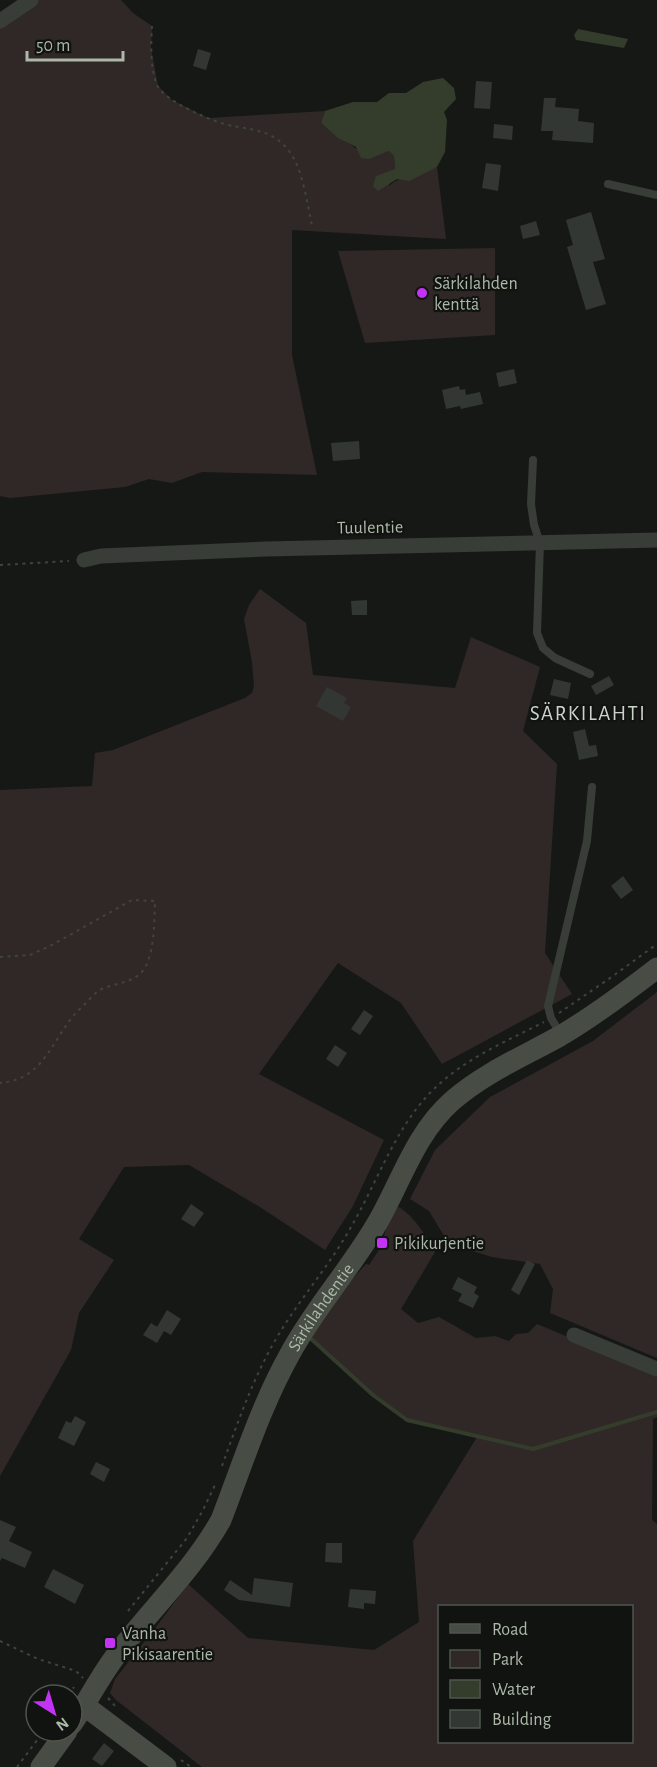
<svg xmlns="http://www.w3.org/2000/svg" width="657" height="1767" font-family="'Alegreya Sans',sans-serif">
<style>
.green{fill:#302826;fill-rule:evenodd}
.water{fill:#343c2c}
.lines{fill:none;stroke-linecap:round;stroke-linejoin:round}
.stream{stroke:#343c2c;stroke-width:4}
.building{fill:#333734}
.path{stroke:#3f443d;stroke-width:2;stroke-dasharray:3 4.5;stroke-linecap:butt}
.lane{stroke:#383d37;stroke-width:8}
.street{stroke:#383d37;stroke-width:15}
.secondary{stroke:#474d45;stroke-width:21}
.poi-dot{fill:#c333f4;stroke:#111311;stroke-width:2}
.labels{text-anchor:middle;stroke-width:4.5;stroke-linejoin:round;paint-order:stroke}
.poi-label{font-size:18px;fill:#acb8a8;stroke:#111311;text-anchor:start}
.street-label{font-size:18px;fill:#acb8a8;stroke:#111311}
.quarter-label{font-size:21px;letter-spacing:1.5px;fill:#cbd4c9;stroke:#111311}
</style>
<rect width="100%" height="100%" fill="#161816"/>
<path class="green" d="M31,0h90l12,13 19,13 -1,22 7,38 14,14 36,18 117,-7 -4,12c15,14 33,22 49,36l19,-8 5,5 1,13 -6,17c13,-12 32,-12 48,-19l9,72 -154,-9v125l25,120 -115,-3 -30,11 -23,-4 -24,8 -115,11 -10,-2v-475z
M495,248v87l-130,8 -27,-92z
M260,589l46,34 7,52 142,13 16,-51 69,30 -17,64 34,33 -12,189 27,41 -130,70 -41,-61 -63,-40 -79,111 125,66 -31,66 -28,44 -65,-43 -71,-42 -65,2 -45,72 35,21 -35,53 -8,37 -71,126v-686l92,-4 3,-33 18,-3 132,-52 7,-5 2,-7 -2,-24 -8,-43 5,-14z
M657,992v366l-107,-45 3,-24 -13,-25 -48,-7 -43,-13 -20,-33 -19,-12 25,-49 55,-53 103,-56z
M399,1207c16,10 27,29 36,45l-34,57 17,14 21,-6 37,21 19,-2 14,5 7,-7 12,-1 9,-9 120,50v43l-4,2 -1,101 5,4v243h-455l-86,-67 -6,-7 5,-14 41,-52 32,-43 60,54 126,12 45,-28 -6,-81 64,-104 -70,-17 -34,-25 -64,-58 31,-44 26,-29 3,1 16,-24 -2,-2 7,-24 5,-7zM440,1606h192v136h-192z"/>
<path class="water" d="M578,29l50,10 -4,9 -48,-8 -2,-5z
M443,78l11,10 2,11 -12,13 3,8 -2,32 -8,15 -28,14 -12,-2 -19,12 -5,-5 3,-10 19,-7 -1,-13 -5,-5 -19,8 -9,-1 -5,-11 -18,-9 -17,-15 4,-12 28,-9h24l12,-9h17l17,-11z"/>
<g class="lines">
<path class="stream" d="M309,1337l64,58 34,25 126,29 124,-37"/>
</g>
<path class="building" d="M198,49l13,4 -5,17 -13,-4z
M476,81l16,1 -2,27 -16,-1z
M544,98h12l-1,9 24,2 -1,12 16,2 -1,20 -41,-3 1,-9h-12z
M494,124l19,2 -1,14 -19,-2z
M486,163l15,2 -3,26 -16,-3z
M591,212l14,47 -12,3 13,42 -20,6 -19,-63 6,-2 -7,-25z
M536,221l4,14 -17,4 -3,-13z
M514,369l3,14 -18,4 -3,-14z
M459,386l1,4 5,-1 1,6 14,-3 3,12 -22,5 -1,-3 -14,3 -4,-19z
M359,441l1,18 -27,2 -2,-18z
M367,600v15h-15l-1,-14z
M609,676l5,9 -18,10 -5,-9z
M554,679l17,4 -3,16 -18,-4z
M327,687l20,11 -3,5 7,4 -8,14 -27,-15z
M585,729l4,17 7,-1 2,11 -19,4 -6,-28z
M623,876l10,14 -12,9 -10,-13z
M364,1010l9,6 -13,19 -9,-6z
M335,1045l12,8 -9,14 -12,-8z
M191,1204l13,9 -10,14 -13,-8z
M527,1260l8,4 -16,31 -8,-5z
M458,1277l19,10 -3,6 5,3 -6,12 -15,-7 4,-7 -10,-5z
M167,1310l14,9 -10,16 -14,-8z
M151,1323l13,8 -7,12 -14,-8z
M75,1416l11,6 -12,24 -16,-8 8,-17 5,2z
M96,1462l14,7 -6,13 -14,-8z
M0,1520l16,7 -7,14 23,11 -7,16 -23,-10 -2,3z
M326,1543h16v20l-17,-1z
M53,1569l31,16 -9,19 -31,-17z
M254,1578l39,5 -3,24 -51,-7 -15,-10 6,-10 22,15z
M350,1589l26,2 -1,13 -11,-1v6l-16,-2z
M104,1743l10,8 -12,15 -10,-7z"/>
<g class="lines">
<path class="path" d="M152,26c-1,18 -2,42 5,59 8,17 58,38 76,41 22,4 41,5 56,25 14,18 18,53 23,74
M0,565l69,-4
M0,957l30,-2 22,-10 80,-45 23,1c-1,21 0,45 -9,65 -9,17 -28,16 -44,23 -7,3 -14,12 -20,18 -30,27 -34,72 -82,76
M559,1013l54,-37 44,-32
M222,1466c17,-47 33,-94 60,-137 22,-35 49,-66 69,-102 27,-46 45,-102 84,-139 31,-30 72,-47 109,-66
M128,1611l59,-73 16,-28 13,-27
M0,1641l38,18 38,12 7,7
M69,1695l5,-8
M108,1698l8,9
M181,1760l10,7
M17,1767l27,-36"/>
<path class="lane" d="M608,184l49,11
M533,460l-2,44 3,21 6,18 -3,90 6,15 12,10 35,16
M560,1033l-9,-15 -3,-12 39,-165 5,-54"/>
<path class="street" d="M0,21l31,-21
M84,560l17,-4 165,-7 391,-9
M574,1335l83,34"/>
<g class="secondary">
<path d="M85,1706l81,61"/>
<path id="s1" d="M72,1724c16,-23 28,-48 45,-70 35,-46 75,-83 104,-134 22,-57 40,-115 70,-168 25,-46 62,-86 88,-132 23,-41 37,-87 73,-119 32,-28 72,-45 108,-65 34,-20 66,-44 97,-68"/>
<path d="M41,1767l26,-36"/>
</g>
</g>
<g class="poi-dot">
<circle cx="422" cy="293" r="6"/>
<rect x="376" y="1237" width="12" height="12" rx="3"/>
<rect x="104" y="1637" width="12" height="12" rx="3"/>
</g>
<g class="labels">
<g class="poi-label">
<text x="434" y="289">Särkilahden<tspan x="434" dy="21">kenttä</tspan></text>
<text x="394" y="1249">Pikikurjentie</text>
<text x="122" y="1639">Vanha<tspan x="122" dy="21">Pikisaarentie</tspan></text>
</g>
<g class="street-label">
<text transform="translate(370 527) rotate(-1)" y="6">Tuulentie</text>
<text dy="6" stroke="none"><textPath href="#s1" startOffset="489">Särkilahdentie</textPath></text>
</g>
<g class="quarter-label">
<text x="588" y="720">SÄRKILAHTI</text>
</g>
</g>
<rect x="438" y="1605" width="195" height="138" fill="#111311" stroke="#4f554d" stroke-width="1.5"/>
<rect x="450" y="1624" width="30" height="9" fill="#474d45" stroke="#4f554d" stroke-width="1.5"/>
<text x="492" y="1635" font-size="18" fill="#acb8a8">Road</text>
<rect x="450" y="1650" width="30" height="18" fill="#302826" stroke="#4f554d" stroke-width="1.5"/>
<text x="492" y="1665" font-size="18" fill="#acb8a8">Park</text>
<rect x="450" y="1680" width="30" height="18" fill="#343c2c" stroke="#4f554d" stroke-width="1.5"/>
<text x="492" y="1695" font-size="18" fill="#acb8a8">Water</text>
<rect x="450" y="1710" width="30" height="18" fill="#333734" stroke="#4f554d" stroke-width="1.5"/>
<text x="492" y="1725" font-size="18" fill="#acb8a8">Building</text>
<g transform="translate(54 1713) rotate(143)"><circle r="28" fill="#111311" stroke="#4f554d" stroke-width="1.5"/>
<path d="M0-4.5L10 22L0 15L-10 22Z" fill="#c333f4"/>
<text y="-9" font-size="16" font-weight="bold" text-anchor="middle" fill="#acb8a8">N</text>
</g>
<path d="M27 51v9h96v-9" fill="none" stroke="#acb8a8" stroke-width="3"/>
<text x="36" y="51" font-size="18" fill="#acb8a8" stroke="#111311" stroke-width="4.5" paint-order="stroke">50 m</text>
</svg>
